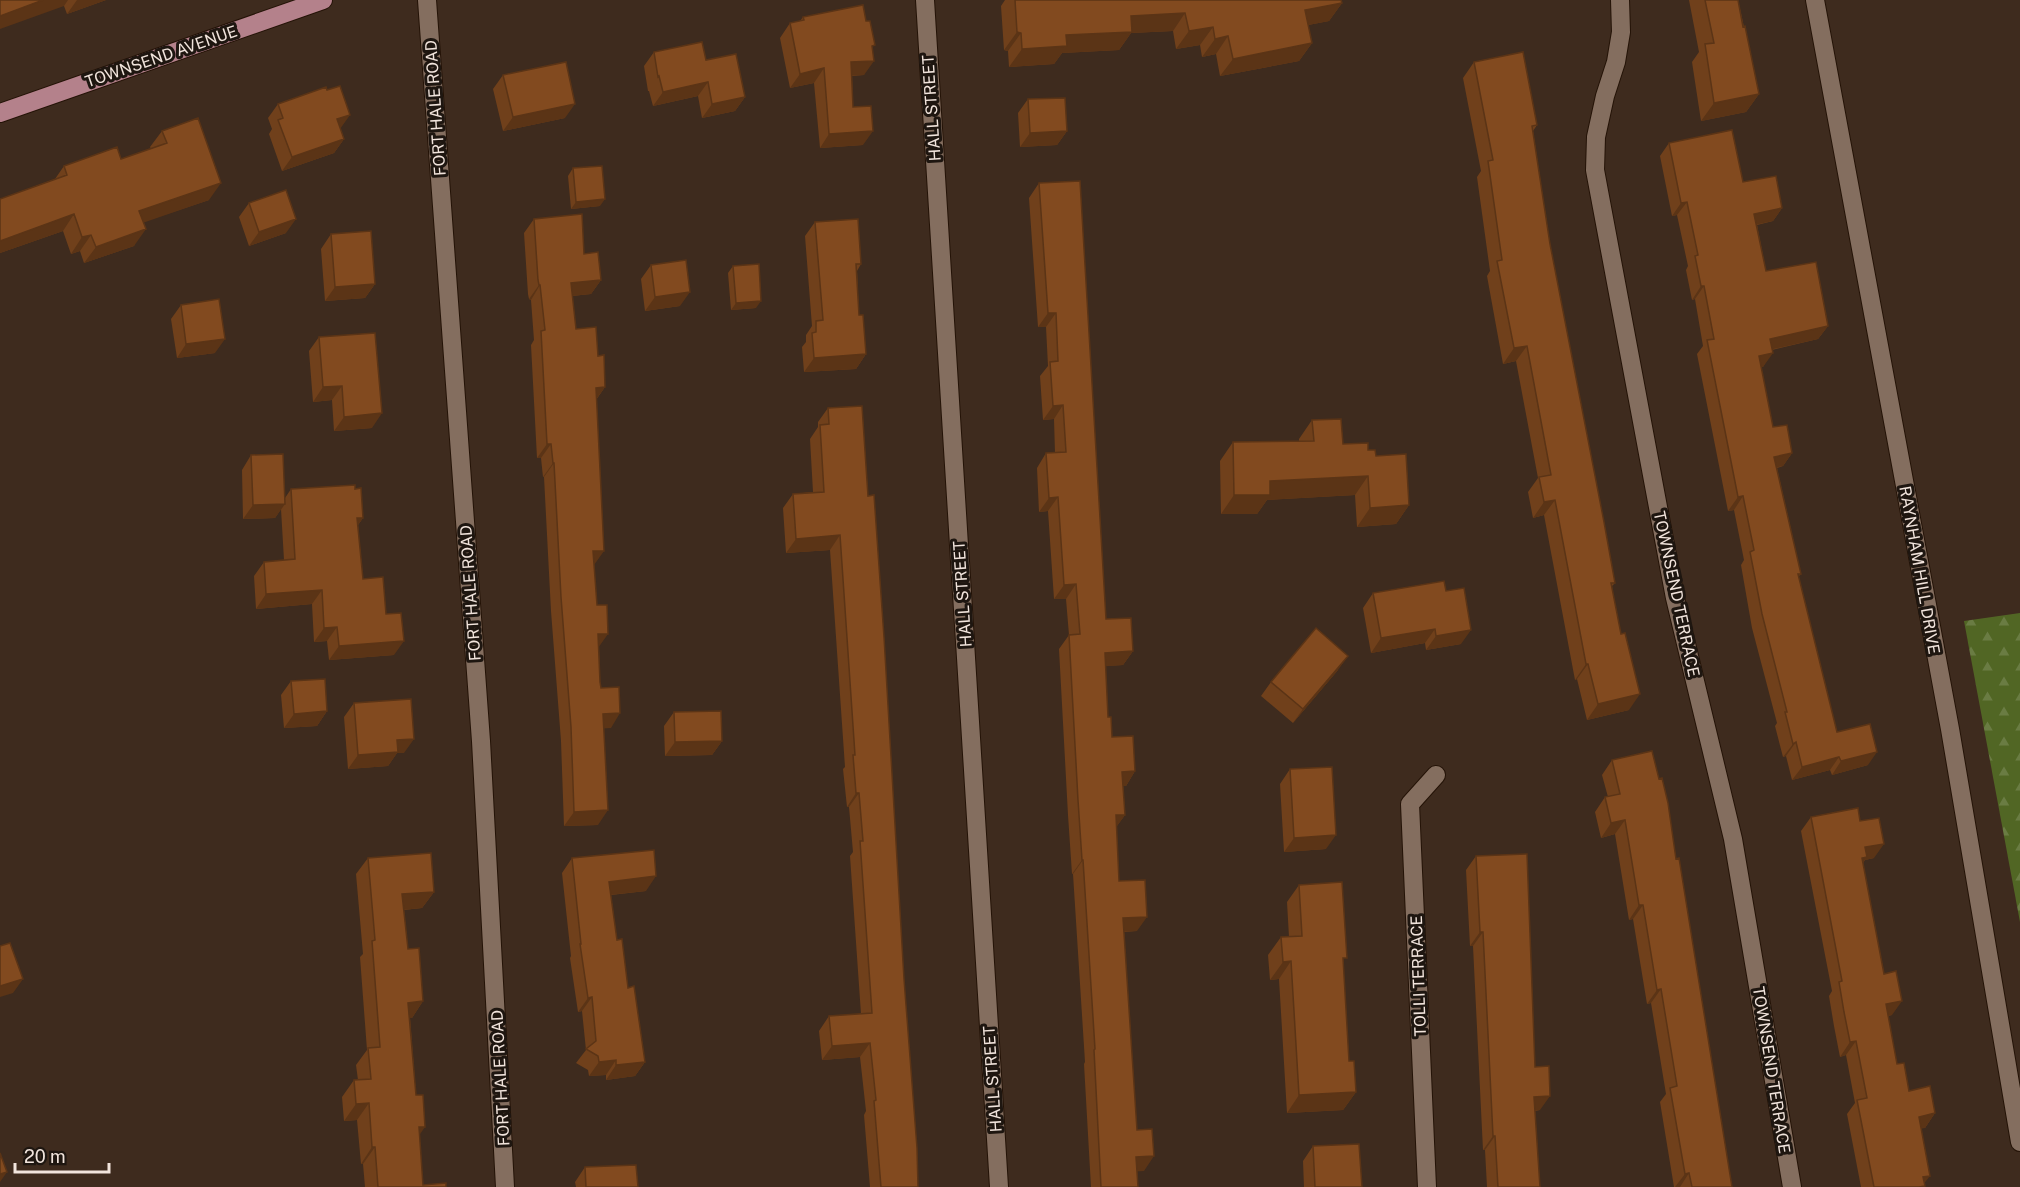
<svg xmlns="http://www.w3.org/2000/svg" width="2020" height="1187" font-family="'Public Sans',sans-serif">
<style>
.forest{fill:url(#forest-firs)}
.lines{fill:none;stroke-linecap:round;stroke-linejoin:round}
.minor-casing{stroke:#241307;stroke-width:20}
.major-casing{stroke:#241307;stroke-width:20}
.minor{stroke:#846e5f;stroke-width:18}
.major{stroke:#b4818b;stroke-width:18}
.wall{fill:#70401b}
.shaded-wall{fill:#5b3416}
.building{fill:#824a1f;stroke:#5b3416;stroke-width:1.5}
.labels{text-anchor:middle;stroke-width:6;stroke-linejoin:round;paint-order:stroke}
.street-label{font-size:16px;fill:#f1e4dc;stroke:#1e1610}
</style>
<defs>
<pattern id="forest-firs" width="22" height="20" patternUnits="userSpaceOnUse" patternTransform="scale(1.5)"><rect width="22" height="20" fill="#516624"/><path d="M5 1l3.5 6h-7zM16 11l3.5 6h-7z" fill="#6a7c43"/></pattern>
</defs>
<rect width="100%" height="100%" fill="#3e2b1e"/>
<path class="forest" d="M2020,613v309l-56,-301z"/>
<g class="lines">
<defs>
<path id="minor" d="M427,0l54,741 24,446
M925,0l74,1187
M1620,0l1,32 -5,30 -11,34 -9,41 -1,33 80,428 58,241 59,348
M1815,0l135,729 70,413
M1427,1187l-17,-383 26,-29"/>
<path id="major" d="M0,113l323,-113"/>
</defs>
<use href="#minor" class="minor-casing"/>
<use href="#major" class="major-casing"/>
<use href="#minor" class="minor"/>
<use href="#major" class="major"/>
</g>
<path class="wall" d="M0,0h106l-39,14 -3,-8z
M1005,0h336l1,3 -13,18 -21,4 4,18 -13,18 -79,15 -4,-22 -14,3 -2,-12 -24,4 -3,-18 -42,2 -12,17 -57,3 -8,11 -45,3 -1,-16 -4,-1 -3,-44z
M1689,0h49l21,94 -13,18 -45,9 -9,-59 7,-10z
M803,17l69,32 -8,26 -12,1 1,31 10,38 -43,3 -6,-65 -24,5 -10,-50 10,-15 10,-2z
M654,52l52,8 39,37 -10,14 -33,7 -4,-22 -45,10 -4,-15h-1l-4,-25z
M1474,62l63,63 -4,6 17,113 65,339 -3,3 17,124 -42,10 -10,-41 -2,1 -31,-165 -11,3 -5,-26 10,-14 -22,-117 -13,3 -16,-88 3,-5 -13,-94 4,-6 -18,-93z
M503,75l62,43 -62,13 -10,-42z
M1028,99l39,32 -10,14 -37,2 -2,-34z
M278,104l62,24 4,11 -10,14 -52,18 -13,-37 3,-5 -4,-11z
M162,131l47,69 -66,22 -9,24 -50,17 -4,-12 -9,3 -8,-23 -63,22v-54l55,-20 9,-13 57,-7 30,-10 -1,-2z
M1669,143l74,39 39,26 -9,13 -16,4 9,46 62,55 -10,13 -46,11 -9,17h-2l12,60 19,26 -9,13 -6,2 24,106 -3,3 39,155 31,33 -36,10 -2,-5 -38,10 -6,-24 -3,1 -8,-31 2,-3 -25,-95 -11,-63 3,-5 -10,-50 -6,1 -31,-157 6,-8 -8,-47 -3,1 -6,-30 2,-4 -11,-51 -5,1 -12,-60z
M573,168l27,38 -29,3 -3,-33z
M1039,183l67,436 27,32 -10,14 -18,1 3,51 4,20 23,34 -9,15h-3l2,29 -9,12 3,54 18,50 -13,1 13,198 7,41h-7l1,16h-47l-7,-123 1,-2 -12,-188h-1l-4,-59 -9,-166 10,-14 -3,-36h-12l-6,-88 -9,1 -2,-44 9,-15h9l-1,-34 -11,1 -3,-44 8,-10 -2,-39h-8l-9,-129z
M249,203l37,30 -37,13 -10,-29z
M534,219l50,35 17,26 -10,14 -19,2 4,33 22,27 7,31 -9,13 -2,165 5,82 1,35 11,46h-8l-5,97 -34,1 -3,-85 -10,-130 -7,-134h-1l-2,-19h-4l-6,-113 3,-5 -3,-40 -2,-1 -1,-5 -4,-61z
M815,222l46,42 -4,7 2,44 7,39 -10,15 -52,3 -2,-25 4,-5v-7l6,-9 -7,-90z
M331,234l44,50 -10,14 -40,3 -4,-52z
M651,265l29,41 -35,5 -4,-32z
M733,266l23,42 -25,2 -3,-37z
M181,305l34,48 -38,5 -6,-39z
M319,337l53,91 -38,3 -2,-31 -19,2 -4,-51z
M828,408l76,571 14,208h-48l-6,-72 2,-4 -6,-54 -38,3 -3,-29 10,-15 32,-2 -11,-158 3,-4 -4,-45h-2l-4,-38 2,-2 -15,-217 -44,3 -3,-45 10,-14 20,-2 -3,-53 8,-12v-5z
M1312,420l31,24 25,6 41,55 -13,19 -39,3 -2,-32 -88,5 -10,14h-36l-1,-53 13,-19 66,-1v-2z
M251,455l34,43 6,-9h64l8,29 -5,7 5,54 23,35 8,41 -65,5 -2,-19 -13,1 -2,-38 -56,5 -2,-33 10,-14 20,-2 -3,-51 -6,9 -32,1 -1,-49z
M1446,591l15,53 -35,6 -1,-7 -54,10 -8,-45 10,-15z
M1338,670l-45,53 -32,-27 10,-14z
M291,681l36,30 -10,15 -33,2 -3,-33z
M354,703l50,50h-7l-9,13 -40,3 -4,-52z
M674,712l48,29 -10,14 -47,1 -1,-30z
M1612,760l64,99 56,328h-58l-14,-85 6,-8 -15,-91 -4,1 -14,-85 -4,1 -14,-86 -14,4 -6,-26 10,-15h3l-6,-22z
M1290,769l36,80 -42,3 -4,-68z
M1811,817l49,4 14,37 -9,2 -2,3 29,152 -4,1 9,48 12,27 26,22 -10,15h-4l4,58 -1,1h-63l-14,-73 8,-11 -9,-48 -6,2 -6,-31 -5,-30 3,-5 -31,-160z
M1476,856l59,211 5,43 -5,1 5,76h-53l-2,-37h-2l-10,-204h-3l-4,-76z
M368,858l66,34 -12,16 -18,2 4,39 15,52 -11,17h-2l13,167 23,2h-81l-2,-23h-2l-4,-44 -13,1 -2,-24 12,-17h4l-2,-15 11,-15 -7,-93 3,-3 -7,-80z
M572,858l74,33 -35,4 6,45 28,122 -10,14 -29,4v-5l-17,1 -1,-6 -12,-7 10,-13 -4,-39 -4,1 -8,-54 1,-2 -9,-83z
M1299,885l44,78 6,98 7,31 -13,18 -56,3 -8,-134 -9,1 -2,-25 13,-18h8l-2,-35z
M1313,1146l49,41h-58l-1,-26z
M585,1167l53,20h-62l-1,-5z"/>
<path class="shaded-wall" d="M43,0h25l-4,6 -64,23v-13z
M77,0h29l-39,14z
M1342,3l-13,18 -36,7 12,-18z
M1185,13l-12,18 -42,2 -12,17 -57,3 -8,11 -45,3 13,-18 109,-33z
M1213,27l-13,18 -24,4 13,-18z
M1017,32l4,1 -13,18 -4,-1z
M1228,36l-12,18 -14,3 13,-18z
M1312,43l-13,18 -79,15 13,-17z
M874,61l-10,14 -23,1 10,-14z
M824,68l-10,15 -24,5 10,-14z
M708,82l-10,14 -45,10 10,-14z
M1759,94l-13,18 -45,9 13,-18z
M745,97l-10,14 -33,7 10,-14z
M575,104l-10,14 -62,13 10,-14z
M350,115l-10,14 -3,-10z
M873,131l-10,14 -43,3 9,-14z
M1067,131l-10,14 -37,2 10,-14z
M344,139l-10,14 -52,18 10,-14z
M221,183l-12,17 -81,28 11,-17z
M605,199l-5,7 -29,3 5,-7z
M1687,202l-10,13 -5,1 9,-13z
M1782,208l-9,13 -28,6 9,-13z
M74,214l-11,17 -63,22v-12z
M296,219l-10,14 -37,13 10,-14z
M146,229l-12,17 -50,17 12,-16z
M91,235l-11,16 -9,3 11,-17z
M601,280l-10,14 -30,3 10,-14z
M375,284l-10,14 -40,3 10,-14z
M539,285h1l-9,15 -2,-1z
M1701,286h3l-9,13 -3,1z
M690,292l-10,14 -35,5 10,-14z
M761,301l-5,7 -25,2 5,-7z
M1048,313h8l-10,14h-8z
M1828,326l-10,13 -58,13 10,-13z
M225,339l-10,14 -38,5 9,-14z
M1527,346l-11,15 -13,3 11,-16z
M1773,353l-10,14 -14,3 10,-14z
M866,354l-10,15 -52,3 10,-14z
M342,386l-10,14 -19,2 10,-15z
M605,387l-10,14 1,-13z
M1063,405l-9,14 -11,1 10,-14z
M382,413l-10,15 -38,3 10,-14z
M547,444h4l-10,14h-4z
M1792,453l-9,13 -18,4 9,-13z
M553,463h1l-10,14h-1z
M1368,476l-13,19 -88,5 -10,14h-36l13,-19 36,-14z
M1743,496l-9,14 -6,1 10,-14z
M1058,497l-10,14 -9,1 10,-14z
M1555,500l-11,15 -11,3 11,-16z
M285,504l-10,14 -32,1 10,-14z
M1409,505l-13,19 -39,3 13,-19z
M357,518h6l-10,14z
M840,535l-10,15 -44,3 10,-14z
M593,551h11l-10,14 -11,1z
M1076,584l-10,15h-12l10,-14z
M322,590l-10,14 -56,5 10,-15z
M337,627l-10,14 -13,1 10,-14z
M1435,629l-10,14 -54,10 10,-15z
M1471,630l-10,14 -35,6 10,-14z
M598,634h10l-10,14z
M404,641l-10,14 -65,5 10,-14z
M1133,651l-10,14 -28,2 10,-14z
M1348,656l-10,14 -45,53 10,-14z
M1586,664h2l-11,15 -2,1z
M1640,694l-11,16 -42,10 11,-16z
M327,711l-10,15 -33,2 10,-14z
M620,713l-9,15 -18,1 10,-15z
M414,739l-10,14h-7l-9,13 -40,3 10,-14 39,-15z
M722,741l-10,14 -47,1 10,-14z
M1796,742l-10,14 -3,1 10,-13z
M1877,752l-9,13 -36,10 9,-14z
M1839,757l-9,13 -38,10 10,-13z
M1135,771l-9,15h-14l10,-14z
M856,793h3l-10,14h-2z
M608,810l-10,15 -34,1 10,-14z
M1116,815h9l-10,14z
M1625,820l-10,14 -14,4 10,-15z
M1336,835l-10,14 -42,3 10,-14z
M1884,844l-10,14 -9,2 -8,11 8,-24z
M1082,860h1l-10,14h-1z
M656,876l-10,15 -47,5 10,-14z
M434,892l-12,16 -32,3 12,-17z
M1639,905h4l-10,14 -4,1z
M1147,917l-10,14 -24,1 10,-14z
M1480,932h3l-10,14h-3z
M1291,961l-12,18 -9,1 13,-18z
M23,979l-10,14 -13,4v-11z
M1661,989l-10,14 -4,1 10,-14z
M592,997l-10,14 -4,1 10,-14z
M423,1001l-11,17 -15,1 11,-16z
M1902,1001l-10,14 -16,3 10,-14z
M1856,1041l-10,14 -6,2 10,-15z
M870,1043l-10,14 -38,3 10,-14z
M616,1060l-10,15 -17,1 10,-14z
M645,1062l-10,14 -29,4 10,-15z
M1356,1092l-13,18 -56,3 12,-18z
M1550,1096l-10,14 -16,1 10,-14z
M369,1103l-12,17 -13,1 12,-17z
M1935,1113l-10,15 -16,3 10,-14z
M419,1127h6l-12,17z
M1493,1136h2l-10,14h-2z
M372,1147h3l-12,17h-2z
M1154,1156l-10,15 -18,1 10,-15z
M7,1172l-7,10v-8z
M1689,1173l-9,14h-5l10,-13z
M1930,1176l-8,10h3l-1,1h-8l7,-10z"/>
<path class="building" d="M0,0h43l-43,16z
M1015,0h326l1,3 -37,7 7,33 -79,16 -5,-23 -13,3 -2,-12 -24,4 -4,-18 -54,3 1,16 -66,3 1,11 -45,3 -1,-16 -4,-1z
M1705,0h33l5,27 2,-1 14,68 -45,9 -9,-59 9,-1z
M863,5l3,16h4l5,24 -3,1 2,15 -23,1 2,45 18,-1 2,25 -44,3 -5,-66 -24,6 -10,-51 14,-3 -1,-3z
M702,42l4,18 30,-6 9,43 -33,7 -4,-22 -45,10 -4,-16 -1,1 -4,-25z
M1523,52l14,73 -5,1 18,118 54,278 11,61h-4l10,51 4,-1 15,61 -42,10 -10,-40h-2l-31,-164 -11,2 -5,-25 12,-2 -24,-129 -13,2 -17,-87 5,-1 -14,-99 5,-1 -19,-98z
M566,62l9,42 -62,13 -10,-42z
M340,86l10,29 -13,4 7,20 -52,18 -14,-37 5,-2 -5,-14 48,-17 1,3z
M1065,98l2,33 -37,2 -2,-34z
M198,118l23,65 -82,28 7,18 -50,18 -5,-12 -9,2 -8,-23 -74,27v-42l67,-24 -3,-9 53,-19 4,12 46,-16 -5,-12z
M1732,130l11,52 33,-6 6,32 -28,6 12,57 50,-9 12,64 -58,13 3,14 -14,3 14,71 14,-2 5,28 -18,4 27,117h-3l39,158 33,-8 7,28 -36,9 -2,-4 -37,10 -6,-25 -3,2 -8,-32h2l-25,-98 -12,-62 4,-2 -11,-54 -5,1 -31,-157 7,-1 -10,-53h-3l-6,-30 3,-1 -11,-53 -6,1 -12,-60z
M602,166l3,33 -29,3 -3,-34z
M1080,181l26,438 25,-1 2,33 -28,2 3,64h3l1,20 21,-1 2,35 -13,1 3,43h-9l3,66 26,-1 2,37 -24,1 14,212 15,-1 2,27 -18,1 2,30h-37l-7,-137 1,-1 -12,-189h-1l-4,-60 -9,-165 11,-1 -4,-50 -12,1 -6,-88 -9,1 -3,-45 20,-1 -3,-47 -10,1 -3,-44 8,-1 -2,-48h-8l-9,-130z
M286,190l10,29 -37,13 -10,-29z
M582,214l2,40 14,-2 3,28 -30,3 5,46 20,-2 2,29 6,-1 1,32 -9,1 8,163h-11l4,54h10l1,29h-10l2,48 1,6 18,-1 1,26 -17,1 5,96 -34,2 -3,-85 -10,-130 -7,-134h-1l-2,-19h-4l-6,-113 4,-1 -5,-45h-1l-1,-5 -4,-61z
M858,219l3,45h-5l3,51h4l3,39 -52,4 -2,-25 4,-1v-11l7,-1 -8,-98z
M371,231l4,53 -40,3 -4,-53z
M686,260l4,32 -35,5 -4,-32z
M759,264l2,37 -25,2 -3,-37z
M219,299l6,40 -39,5 -5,-39z
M375,333l7,80 -38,4 -2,-31 -19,1 -4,-50z
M862,406l6,90 6,-1 10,142 20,342 13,169 1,39h-37l-7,-86 2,-1 -6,-57 -38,3 -3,-30 43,-3 -12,-172h3l-4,-48h-3l-3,-38h2l-15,-220 -44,4 -3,-45 31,-2 -4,-67 9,-1 -1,-16z
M1341,419l2,25 25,-1v7h7l1,6 30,-2 3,51 -39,3 -2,-32 -98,5v14h-36l-1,-53 81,-1 -2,-21z
M283,454l2,50 -32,1 -2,-50z
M355,485v4l6,-1 2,30h-6l6,61 20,-2 3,37 15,-1 3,28 -65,5 -2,-19 -13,1 -2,-38 -56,4 -2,-32 31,-3 -4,-70z
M1444,581l2,10 18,-3 7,42 -35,6 -1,-7 -54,9 -8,-45z
M1316,628l32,28 -45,53 -32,-27z
M325,679l2,32 -33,3 -3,-33z
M411,699l3,40 -17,1 1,12 -40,3 -4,-52z
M721,711l1,30 -47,1 -1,-30z
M1652,751l7,28 3,-1 6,25 8,56 3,-1 53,329h-40l-3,-14 -4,1 -15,-86 7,-2 -16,-97 -4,1 -14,-85h-4l-14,-85 -14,3 -6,-26 15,-3 -8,-34z
M1332,767l4,68 -42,3 -4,-69z
M1858,808l2,13 19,-3 5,26 -19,3 2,10 -5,1 22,116 12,-3 6,30 -16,3 11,60 7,-1 5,28 21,-5 5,27 -16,4 11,59 -7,1 2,9 -6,1h-45l-17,-87 10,-2 -11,-57 -6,1 -6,-30 -5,-30 3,-1 -31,-164z
M654,850l2,26 -47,6 8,58 5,-1 6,49 6,-2 11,76 -29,3v-5l-17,2 -1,-6 -12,-7 10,-8 -4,-44 -4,1 -8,-54h1l-9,-86z
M431,853l3,39 -32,2 6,55 11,-1 4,53 -15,2 8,92h7l2,32h-6l4,58 23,-2v4h-68l-3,-40h-3l-3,-44 -13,1 -2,-24 17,-1 -3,-31 12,-1 -8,-106 3,-1 -7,-82z
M1527,854l8,213 14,-1 1,30 -16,1 6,90h-42l-3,-51h-2l-10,-204h-3l-4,-76z
M1342,882l5,76h-4l6,103h5l2,31 -57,3 -8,-134 -8,1 -2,-25 21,-1 -3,-51z
M10,943l13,36 -23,7v-40z
M1359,1144l3,43h-47l-2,-41z
M0,1153l7,19 -7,2z
M636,1165l2,22h-52l-1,-20z"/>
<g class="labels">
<g class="street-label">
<text transform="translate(161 56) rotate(-19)" y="6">TOWNSEND AVENUE</text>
<text transform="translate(435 108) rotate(-94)" y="6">FORT HALE ROAD</text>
<text transform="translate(931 108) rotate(-94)" y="6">HALL STREET</text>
<text transform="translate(1920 570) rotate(80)" y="6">RAYNHAM HILL DRIVE</text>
<text transform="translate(470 593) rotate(-94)" y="6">FORT HALE ROAD</text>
<text transform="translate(962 594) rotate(-94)" y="6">HALL STREET</text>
<text transform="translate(1677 594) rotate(78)" y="6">TOWNSEND TERRACE</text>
<text transform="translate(1418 976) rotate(-92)" y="6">TOLLI TERRACE</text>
<text transform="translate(1772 1070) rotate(81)" y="6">TOWNSEND TERRACE</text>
<text transform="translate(500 1078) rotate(-93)" y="6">FORT HALE ROAD</text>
<text transform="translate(992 1079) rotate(-94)" y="6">HALL STREET</text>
</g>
</g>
<path d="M15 1163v9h94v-9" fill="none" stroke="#f1e4dc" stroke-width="3"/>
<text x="24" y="1163" font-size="18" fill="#f1e4dc" stroke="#1e1610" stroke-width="4.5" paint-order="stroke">20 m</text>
</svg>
